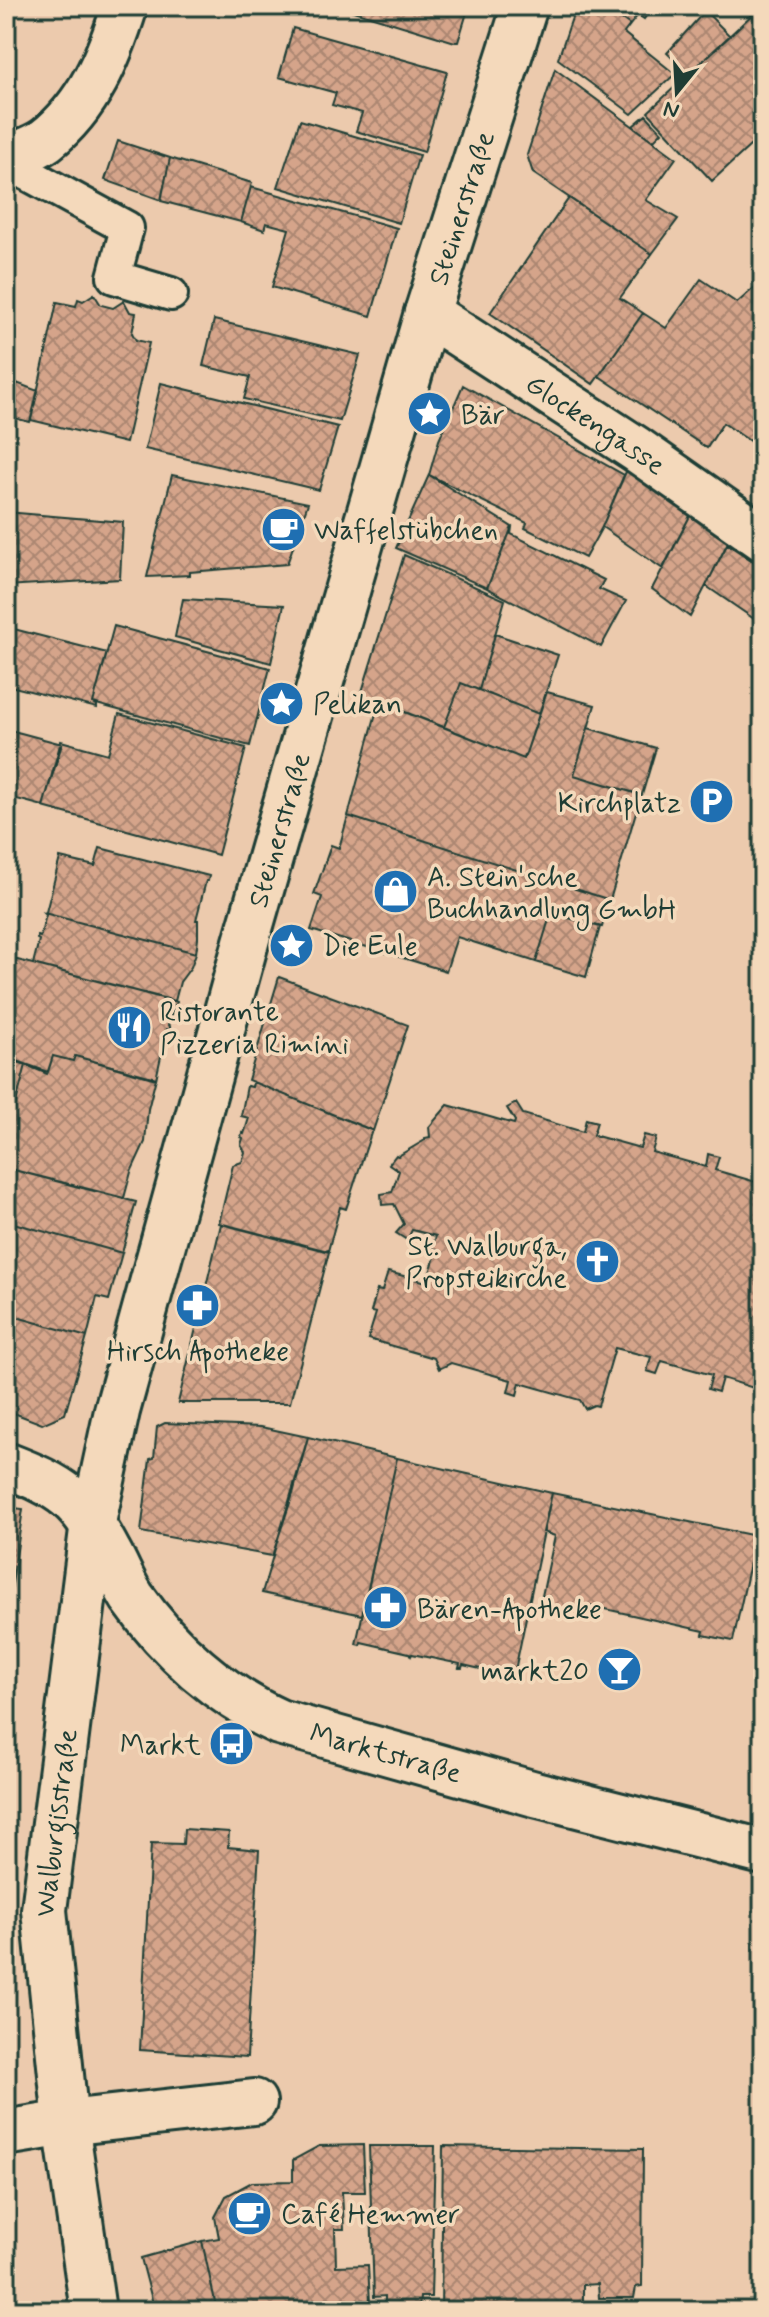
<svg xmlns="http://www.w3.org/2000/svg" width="769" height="2317" font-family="Mynerve,sans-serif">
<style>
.building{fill:url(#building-cross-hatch);stroke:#1f3d34;stroke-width:2}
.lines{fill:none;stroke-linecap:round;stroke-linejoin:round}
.lane-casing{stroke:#1f3d34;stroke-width:38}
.street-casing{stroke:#1f3d34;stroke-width:50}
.lane{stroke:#f4d9bb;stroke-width:32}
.street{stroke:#f4d9bb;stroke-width:44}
.labels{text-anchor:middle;stroke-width:7;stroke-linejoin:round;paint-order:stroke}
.street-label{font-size:28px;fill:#1f3d34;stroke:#f4d9bb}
.poi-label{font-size:28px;fill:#1f3d34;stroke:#f4d9bb;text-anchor:start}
</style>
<defs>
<pattern id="building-cross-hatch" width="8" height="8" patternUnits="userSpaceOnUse" patternTransform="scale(2)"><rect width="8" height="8" fill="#d5a48a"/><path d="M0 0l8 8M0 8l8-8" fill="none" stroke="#ac8772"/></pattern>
</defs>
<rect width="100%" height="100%" fill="#eccaad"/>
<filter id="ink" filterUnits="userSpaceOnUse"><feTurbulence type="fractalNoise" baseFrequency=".0125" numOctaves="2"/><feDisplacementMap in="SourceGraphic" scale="16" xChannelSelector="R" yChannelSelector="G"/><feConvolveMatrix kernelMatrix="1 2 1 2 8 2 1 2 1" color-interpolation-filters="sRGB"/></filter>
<g filter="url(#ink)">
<path class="building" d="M337,6h132l-11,36h-3z
M576,6h28l26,19 -6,8 51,41 -43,40 -74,-55z
M604,6h49l-9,13 -6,-4 -8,10z
M705,11l25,25 -41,38 -22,-21z
M756,11l7,7v116l-51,47 -64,-69z
M293,28l154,44 -23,80 -68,-21 6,-18 -30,-8 4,-12 -57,-16z
M555,69l121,89 -30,42 32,19 -26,35 -119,-81 -6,-18z
M646,115l16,17 -9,9 -20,-15z
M300,120l119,35 -20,68 -121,-36z
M118,141l52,17 -9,42 -56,-20z
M170,158l82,25 -11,39 -80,-21z
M251,187l146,41 -26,88 -99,-29 17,-58 -23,-6 -2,7 -23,-8z
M569,198l83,56 -32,44 23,15 -50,71 -103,-71z
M701,279l36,24 26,-23v170l-40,-27 -16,25 -108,-72 44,-63 23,15z
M94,294l7,11 12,3 11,-7 6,11 6,1 -4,20 4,7 13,3 -23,100 -95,-23 26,-118 19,4 2,-7 5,2z
M214,320l146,35 -20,66 -96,-22 6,-22 -47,-11z
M6,379l32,12 -8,31 -24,-6z
M161,383l177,44 -19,63 -174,-41z
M463,385l161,90 -22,52 -17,31 -60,-30 2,-5 -98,-48 10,-35z
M628,467l64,45 -29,57 -61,-42z
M172,475l136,28 -21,61 -97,8v3l-43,2z
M429,475l83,52 -25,61 -91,-40z
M6,512l117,10 -3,57 -114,7z
M692,512l38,27 -40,78 -38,-28z
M512,527l-1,7 93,46 -5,9 27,12 -25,46 -114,-59z
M727,544l36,24v57l-57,-39z
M404,555l101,45 -26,90 -18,-7 -17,44 -83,-32z
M183,599l101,6 -13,58 -96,-26z
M114,626l156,42 -20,78 -157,-43z
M6,627l101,26 -14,50 4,2v3l-91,-23z
M495,634l63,21 -19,59 -60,-24z
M461,683l78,31 -15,45 -80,-32z
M547,692l48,13 -21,70 67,20 -31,105 -262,-84 31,-114 145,57z
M119,714l127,34 -28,107 -175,-48 18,-66 47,13z
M588,728l68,20 -14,47 -68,-20z
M6,729l56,15 -19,62 -37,-10z
M348,816l262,84 -8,27 -51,-14 -15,49 -79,-25 -11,34 -135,-41 11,-33 -8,-3 17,-49 8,3z
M100,848l109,28 -1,5h-2l-10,39h2v19l-2,14 -152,-40 2,-1 14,-54 35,8z
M44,913l152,40 -5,14 -11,15 -5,19 -142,-37 6,-24 -2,-1v-3l3,1 6,-22z
M551,913l49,14 -14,50 -50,-15z
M6,957l171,45 -1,4 -2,-1 -6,20 2,1v4l-3,-1 -11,50 -81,-23 -2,5 -20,-5 -5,16 -42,-15z
M279,977l129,48 -35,106 -125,-51z
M53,1056l20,5 2,-5 81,22 -8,31 -3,33 -14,30 -7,26 -118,-30v-28l20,-75 21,9z
M6,1058l20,7 -20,75z
M253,1082l119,48 -26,79 -6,-2 -12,44 -109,-28 14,-58 9,-3 3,-10 -4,-7 2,-7 -2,-1 1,-4 2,1 5,-16 -8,-2 6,-30 5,1z
M516,1103l7,11 60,18 3,-13 11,3 -4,13 47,13 4,-13 12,3 -4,14 54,15 2,-13 11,3 -4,13 48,14v207l-41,-13 -4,14 -10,-3 4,-14 -50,-14 -5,13 -10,-3 4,-14 -36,-9 -17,58 -4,-1 -9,4 -5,-9 -60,-17 -3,12 -9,-3 3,-12 -60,-17 -12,6 -5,-11 -66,-19 8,-26 -5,-1 6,-22 5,1 6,-19 39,10 10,-32 -5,-2 4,-12 -24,-6 -5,10 -11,-7 8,-9 -10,-20 -12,1 -1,-11 11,-2 7,-21 -10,-7 7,-9 2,1 27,-16v-2l5,-1 -1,-10 19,-22 66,19 1,-3 -8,-13z
M6,1168l130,34 -14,51 -116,-32z
M6,1221l116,32 -13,47 -12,-3 -10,40 -81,-23z
M221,1224l108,28 -39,151h-112z
M6,1314l81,23 -22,77 -23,10 -36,-14z
M165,1423l96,4 47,10 -15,57 -21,62 -131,-24 9,-73 4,-1 3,-31z
M308,1437l89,21 -35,157 -100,-22z
M397,1458l155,35 -39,187 -3,-1 1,-3 -48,-11 -1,3h-3l1,-4 -48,-10 -1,2 -2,-3 -48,-11 -1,3 -4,-1z
M552,1493l204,43 -23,105 -30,-6 1,-4 -112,-25 -3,12 -41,-9 2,-12 -8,-1 13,-60 -12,-4z
M6,1507l17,2 -17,116z
M184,1829l45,3 -1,15 31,3 -12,207 -107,-7 11,-207 32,1z
M363,2145l2,47h-23l2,37h-9l1,37 32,-1 2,37 15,1v8h-168l-15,-70 17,-3 -4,-21 11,-21 26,-14 41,-1v-21l26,-14z
M369,2146h66l-4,151h-11l-1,14h-34v-15l-11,1z
M443,2146l200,3 -1,137 -6,1 -2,11h-35l-1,-14 -15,1v24l-86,-1v3h-56z
M202,2241l15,70h-62l-14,-53z
M497,2308l86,1v2h-86z"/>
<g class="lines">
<defs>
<path id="lane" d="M6,162l121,66 -13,49 57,17"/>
<g id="street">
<path d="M6,159c13,-6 29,-11 40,-19 43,-34 63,-83 79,-134"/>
<path id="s1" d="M427,313l209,136 127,89"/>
<path id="s2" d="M6,1465c57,22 74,33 103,88 8,14 14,30 23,44 37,53 88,98 147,125l256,72 228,58"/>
<path d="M11,2132l55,-9 188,-21"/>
<path id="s3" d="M93,2311l-27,-188 -22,-213 49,-388 24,-111 129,-469 181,-629 98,-307"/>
</g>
</defs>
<use href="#lane" class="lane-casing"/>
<use href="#street" class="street-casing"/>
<use href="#lane" class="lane"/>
<use href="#street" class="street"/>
</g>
</g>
<defs>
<symbol id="sight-disc" viewBox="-11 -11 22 22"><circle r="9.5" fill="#1f6fb2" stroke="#f4d9bb"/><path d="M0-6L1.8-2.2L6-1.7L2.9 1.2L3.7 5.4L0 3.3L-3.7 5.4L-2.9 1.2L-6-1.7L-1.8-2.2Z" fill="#fff"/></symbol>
<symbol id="cafe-disc" viewBox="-11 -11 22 22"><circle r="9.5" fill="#1f6fb2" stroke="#f4d9bb"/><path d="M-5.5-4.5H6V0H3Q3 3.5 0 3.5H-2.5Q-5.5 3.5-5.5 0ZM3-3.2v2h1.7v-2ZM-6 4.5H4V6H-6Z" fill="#fff"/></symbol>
<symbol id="parking-disc" viewBox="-11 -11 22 22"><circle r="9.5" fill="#1f6fb2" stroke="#f4d9bb"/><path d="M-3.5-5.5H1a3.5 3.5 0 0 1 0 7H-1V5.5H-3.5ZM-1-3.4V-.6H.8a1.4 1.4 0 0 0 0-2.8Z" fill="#fff"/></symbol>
<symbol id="shop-disc" viewBox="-11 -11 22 22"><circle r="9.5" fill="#1f6fb2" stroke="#f4d9bb"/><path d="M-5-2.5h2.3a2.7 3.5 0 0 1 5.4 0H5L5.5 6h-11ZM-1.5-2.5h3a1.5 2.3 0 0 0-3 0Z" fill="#fff"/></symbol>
<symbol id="restaurant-disc" viewBox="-11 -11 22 22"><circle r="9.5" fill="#1f6fb2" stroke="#f4d9bb"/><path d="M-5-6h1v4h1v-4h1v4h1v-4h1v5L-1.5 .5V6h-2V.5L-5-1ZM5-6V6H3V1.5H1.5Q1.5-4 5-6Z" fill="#fff"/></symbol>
<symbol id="church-disc" viewBox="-11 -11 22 22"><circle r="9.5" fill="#1f6fb2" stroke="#f4d9bb"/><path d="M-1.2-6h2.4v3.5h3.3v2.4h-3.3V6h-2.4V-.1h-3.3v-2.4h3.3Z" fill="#fff"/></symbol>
<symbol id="pharmacy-disc" viewBox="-11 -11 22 22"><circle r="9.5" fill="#1f6fb2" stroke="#f4d9bb"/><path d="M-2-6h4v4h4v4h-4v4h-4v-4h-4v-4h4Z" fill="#fff"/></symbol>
<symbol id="bar-disc" viewBox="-11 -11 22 22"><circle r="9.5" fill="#1f6fb2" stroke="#f4d9bb"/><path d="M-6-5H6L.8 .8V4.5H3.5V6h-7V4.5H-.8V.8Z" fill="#fff"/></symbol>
<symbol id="bus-disc" viewBox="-11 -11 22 22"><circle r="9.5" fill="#1f6fb2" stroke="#f4d9bb"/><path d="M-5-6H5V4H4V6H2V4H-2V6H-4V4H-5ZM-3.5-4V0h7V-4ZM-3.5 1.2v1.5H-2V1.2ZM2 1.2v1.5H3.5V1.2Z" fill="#fff"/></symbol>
</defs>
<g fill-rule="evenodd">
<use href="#sight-disc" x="404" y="388" width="51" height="51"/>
<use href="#cafe-disc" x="258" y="504" width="51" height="51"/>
<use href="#sight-disc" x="256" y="678" width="51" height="51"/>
<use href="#parking-disc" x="686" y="776" width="51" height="51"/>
<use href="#shop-disc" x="370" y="866" width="51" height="51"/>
<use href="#sight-disc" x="266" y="920" width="51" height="51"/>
<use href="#restaurant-disc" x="104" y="1002" width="51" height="51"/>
<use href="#church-disc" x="572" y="1236" width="51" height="51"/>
<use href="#pharmacy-disc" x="172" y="1280" width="51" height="51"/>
<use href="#pharmacy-disc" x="360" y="1582" width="51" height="51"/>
<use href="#bar-disc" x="594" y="1644" width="51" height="51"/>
<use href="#bus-disc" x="206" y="1718" width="51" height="51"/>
<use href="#cafe-disc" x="224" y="2188" width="51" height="51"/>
</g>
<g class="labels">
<g class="street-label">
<text dy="10" stroke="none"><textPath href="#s3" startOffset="2160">Steinerstraße</textPath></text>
<text dy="10" stroke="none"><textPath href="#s1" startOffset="202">Glockengasse</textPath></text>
<text dy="10" stroke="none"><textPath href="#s3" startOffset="1512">Steinerstraße</textPath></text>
<text dy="10" stroke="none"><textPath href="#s2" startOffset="496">Marktstraße</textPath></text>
<text dy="10" stroke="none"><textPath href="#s3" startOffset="492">Walburgisstraße</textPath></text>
</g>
<g class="poi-label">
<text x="461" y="424">Bär</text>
<text x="314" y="539">Waffelstübchen</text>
<text x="313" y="713">Pelikan</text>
<text x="681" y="812" text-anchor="end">Kirchplatz</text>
<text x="427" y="886">A. Stein'sche<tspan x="427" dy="32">Buchhandlung GmbH</tspan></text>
<text x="322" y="955">Die Eule</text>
<text x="160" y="1021">Ristorante<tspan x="160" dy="32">Pizzeria Rimini</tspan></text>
<text x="567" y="1255" text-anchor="end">St. Walburga,<tspan x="567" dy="32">Propsteikirche</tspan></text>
<text x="198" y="1360" text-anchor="middle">Hirsch Apotheke</text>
<text x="417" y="1618">Bären-Apotheke</text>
<text x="589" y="1680" text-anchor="end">markt20</text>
<text x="201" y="1754" text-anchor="end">Markt</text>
<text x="281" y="2223">Café Hemmer</text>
</g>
</g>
<rect width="769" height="2317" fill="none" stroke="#f4d9bb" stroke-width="32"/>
<rect x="16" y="16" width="737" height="2285" fill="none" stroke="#1f3d34" stroke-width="3" filter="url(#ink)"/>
<g transform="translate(677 92) rotate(198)" stroke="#f4d9bb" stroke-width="6" paint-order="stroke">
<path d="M0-6L14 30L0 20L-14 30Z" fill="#1f3d34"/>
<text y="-12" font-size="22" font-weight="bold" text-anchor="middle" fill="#1f3d34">N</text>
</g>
</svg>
